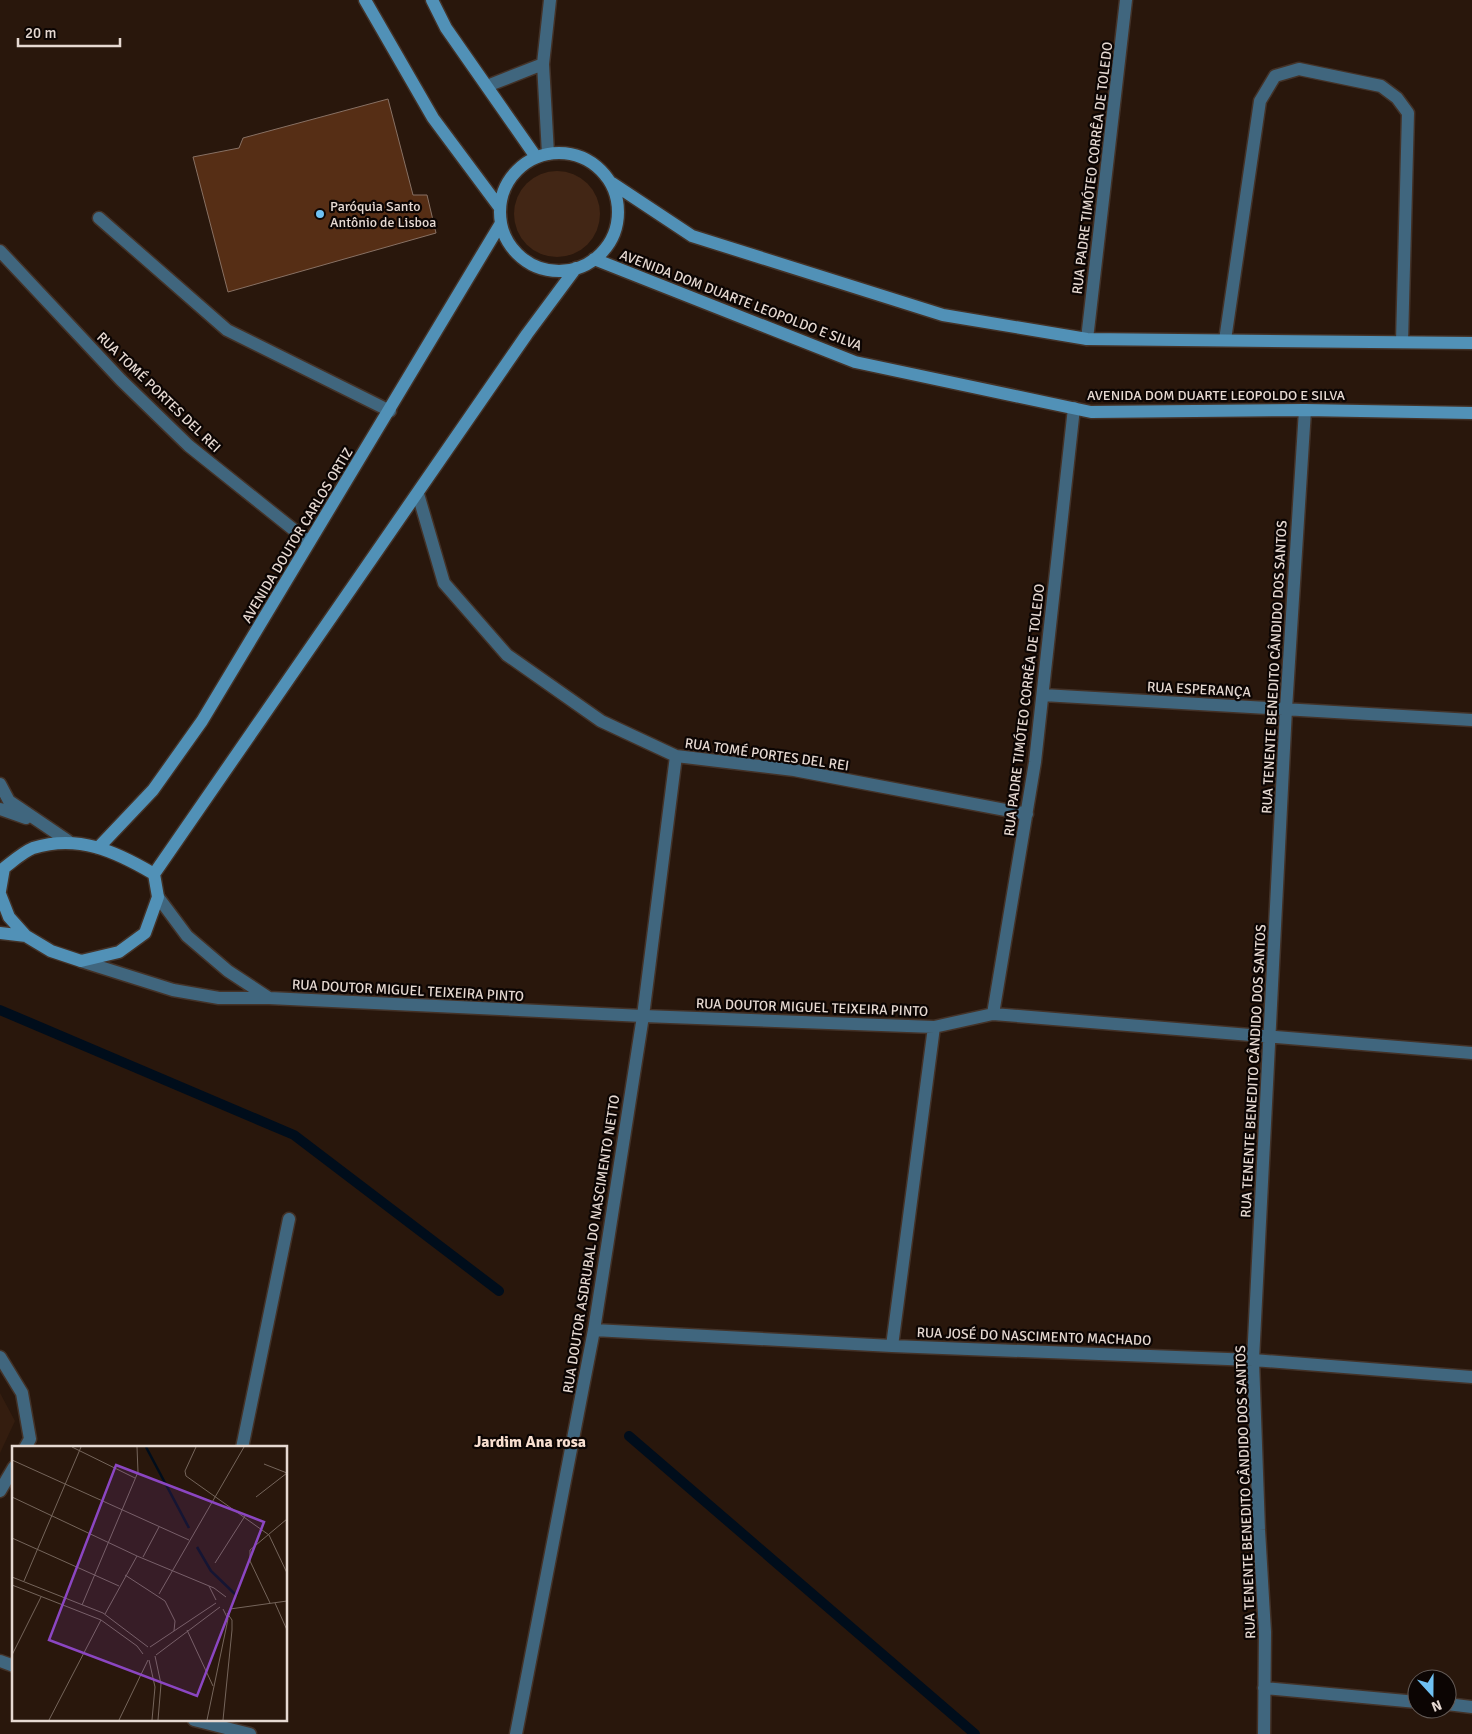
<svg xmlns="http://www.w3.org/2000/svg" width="1472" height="1734" font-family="Signika,sans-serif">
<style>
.built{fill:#341d0f}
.green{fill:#422615}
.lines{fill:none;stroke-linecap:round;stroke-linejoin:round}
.stream{stroke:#000d1b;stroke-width:10}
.building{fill:#562e15;stroke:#887164}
.service-casing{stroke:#433228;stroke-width:15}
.minor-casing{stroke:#433228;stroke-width:15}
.secondary-casing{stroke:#433228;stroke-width:15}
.service{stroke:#40667e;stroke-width:12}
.minor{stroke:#40667e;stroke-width:12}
.secondary{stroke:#5191b7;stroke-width:12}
.poi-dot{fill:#6fc2f4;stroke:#0c0503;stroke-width:2}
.labels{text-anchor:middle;stroke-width:4.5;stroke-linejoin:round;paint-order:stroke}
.street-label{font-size:14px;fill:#e6d9d2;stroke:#0c0503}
.poi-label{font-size:14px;fill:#e6d9d2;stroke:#0c0503;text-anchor:start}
.quarter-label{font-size:16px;font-weight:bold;fill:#f8dfd0;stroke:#0c0503}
.inset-river{fill:none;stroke:#000d1b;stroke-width:2.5}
.inset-road{fill:none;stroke:#75655b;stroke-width:1}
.view{fill:#8b46c2;fill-opacity:0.15;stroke:#8b46c2;stroke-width:2.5}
.inset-edge{fill:none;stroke:#e6d9d2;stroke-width:2.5}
</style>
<rect width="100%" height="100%" fill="#29170c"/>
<path class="built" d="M0,1393l15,28 -15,32z"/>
<path class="green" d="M514 214a43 43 0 1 1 86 0a43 43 0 1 1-86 0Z"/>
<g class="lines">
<path class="stream" d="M0,1010l294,125 205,156
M629,1436l346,298"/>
</g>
<path class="building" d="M388,99l25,96h14l9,38 -208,59 -35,-135 46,-9 4,-10z"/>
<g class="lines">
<defs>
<path id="service" d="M99,218l128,112 163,81
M1225,340l35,-239 15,-25 24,-7 82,17 16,12 11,15 -6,229"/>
<path id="minor" d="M487,86l56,-22
M548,154l-5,-90 7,-64
M0,251l121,129 68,66 120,96
M1087,339l39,-339
M418,494l26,89 63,72 94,66 75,35 118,14 233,44
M1043,695l429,25
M0,784l9,17 59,40
M0,809l26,9
M158,897l29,39 41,35 41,27
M81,961l92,29 46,8h50l374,18 291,11 59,-13 479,39
M993,1014l42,-252 39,-354
M594,1330l298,16 361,14 219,17
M892,1346l42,-319
M0,1357l22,36 8,46 -5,9
M242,1448l47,-229
M0,1491l14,-24
M0,1661l14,5
M1264,1688l153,14
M1447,1704l25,3
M194,1720l56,14
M516,1734l78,-404 49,-314 33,-260
M1264,1734l1,-102 -6,-102 -6,-170 33,-651 19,-299"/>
<path id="secondary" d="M365,0l68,118 67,90
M432,0l14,28 90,129
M500 212a59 59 0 1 1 118 0a59 59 0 1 1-118 0Z
M612,183l80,53 251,79 144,24 385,4
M594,259l261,103 236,50 214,-2 167,3
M98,848l55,-58 49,-69 299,-498
M154,874l373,-540 49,-66
M0,891l4,-23c8,-6 19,-16 29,-20 45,-14 82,3 121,26l4,23 -13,36 -26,19 -38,9 -30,-10 -25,-15 -17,-19 -9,-23
M0,933l26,3"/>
</defs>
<use href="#service" class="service-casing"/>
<use href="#minor" class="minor-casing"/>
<use href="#secondary" class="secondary-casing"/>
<use href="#service" class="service"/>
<use href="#minor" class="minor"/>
<use href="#secondary" class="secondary"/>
</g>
<circle class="poi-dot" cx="320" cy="214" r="5"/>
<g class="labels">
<g class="street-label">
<text transform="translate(1092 168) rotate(-83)" y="5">RUA PADRE TIMÓTEO CORRÊA DE TOLEDO</text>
<text transform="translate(741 300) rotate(21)" y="5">AVENIDA DOM DUARTE LEOPOLDO E SILVA</text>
<text transform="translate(159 392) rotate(44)" y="5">RUA TOMÉ PORTES DEL REI</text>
<text x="1216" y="400">AVENIDA DOM DUARTE LEOPOLDO E SILVA</text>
<text transform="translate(297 535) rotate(-59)" y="5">AVENIDA DOUTOR CARLOS ORTIZ</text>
<text transform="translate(1274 667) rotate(-87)" y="5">RUA TENENTE BENEDITO CÂNDIDO DOS SANTOS</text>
<text transform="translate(1199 689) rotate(3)" y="5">RUA ESPERANÇA</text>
<text transform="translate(1024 710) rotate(-83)" y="5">RUA PADRE TIMÓTEO CORRÊA DE TOLEDO</text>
<text transform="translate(767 754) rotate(8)" y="5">RUA TOMÉ PORTES DEL REI</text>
<text transform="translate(408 990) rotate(3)" y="5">RUA DOUTOR MIGUEL TEIXEIRA PINTO</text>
<text transform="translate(812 1007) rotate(2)" y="5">RUA DOUTOR MIGUEL TEIXEIRA PINTO</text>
<text transform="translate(1253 1071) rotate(-87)" y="5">RUA TENENTE BENEDITO CÂNDIDO DOS SANTOS</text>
<text transform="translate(591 1244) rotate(-81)" y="5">RUA DOUTOR ASDRUBAL DO NASCIMENTO NETTO</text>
<text transform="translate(1034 1336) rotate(2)" y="5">RUA JOSÉ DO NASCIMENTO MACHADO</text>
<text transform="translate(1245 1492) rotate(-92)" y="5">RUA TENENTE BENEDITO CÂNDIDO DOS SANTOS</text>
</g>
<g class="poi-label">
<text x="330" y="211">Paróquia Santo<tspan x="330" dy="16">Antônio de Lisboa</tspan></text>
</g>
<g class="quarter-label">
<text x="530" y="1447">Jardim Ana rosa</text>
</g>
</g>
<g transform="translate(12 1446)">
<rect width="275" height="275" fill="#29170c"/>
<path class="inset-river" d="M134,1l43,81M185,101l14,24 26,25"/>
<path class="inset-road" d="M60,1l63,31M184,1l-11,24 1,5 83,59 18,38M0,14l177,80M252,18l23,9M0,51l125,59 77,32 12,9M244,51l31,-24M0,92l107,48M131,111l16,-30M203,117l30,-47M113,129l40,26 10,20 -1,10M0,131l91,36 45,34M12,135l57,-134M0,139l89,35 36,26 6,8M197,140l7,14M147,148l85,-147M258,157l-20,-42v-11l37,-31M263,157l12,27M70,159l56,-133 -1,-25M218,163l57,-8M93,168l32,-58M175,184l26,56M138,201l66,-44M0,209l29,-58M144,209l64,-48M143,210l6,28 -3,36M137,214l6,27 -3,33M37,274l52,-100M107,274l29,-60M195,274l21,-101 -5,-10M211,274l9,-90v-10l-5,-7"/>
<path class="view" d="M104,19l148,57 -67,174 -148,-56z"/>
<rect width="275" height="275" class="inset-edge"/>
</g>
<g transform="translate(1432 1694) rotate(159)"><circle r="24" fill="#0c0503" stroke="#635a56"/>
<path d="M0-4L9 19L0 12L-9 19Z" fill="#6fc2f4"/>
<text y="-8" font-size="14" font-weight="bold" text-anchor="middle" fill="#e6d9d2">N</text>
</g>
<path d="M18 38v8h102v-8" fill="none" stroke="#e6d9d2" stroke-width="2.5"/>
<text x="25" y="38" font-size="15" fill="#e6d9d2" stroke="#0c0503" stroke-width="4" paint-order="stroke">20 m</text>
</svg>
